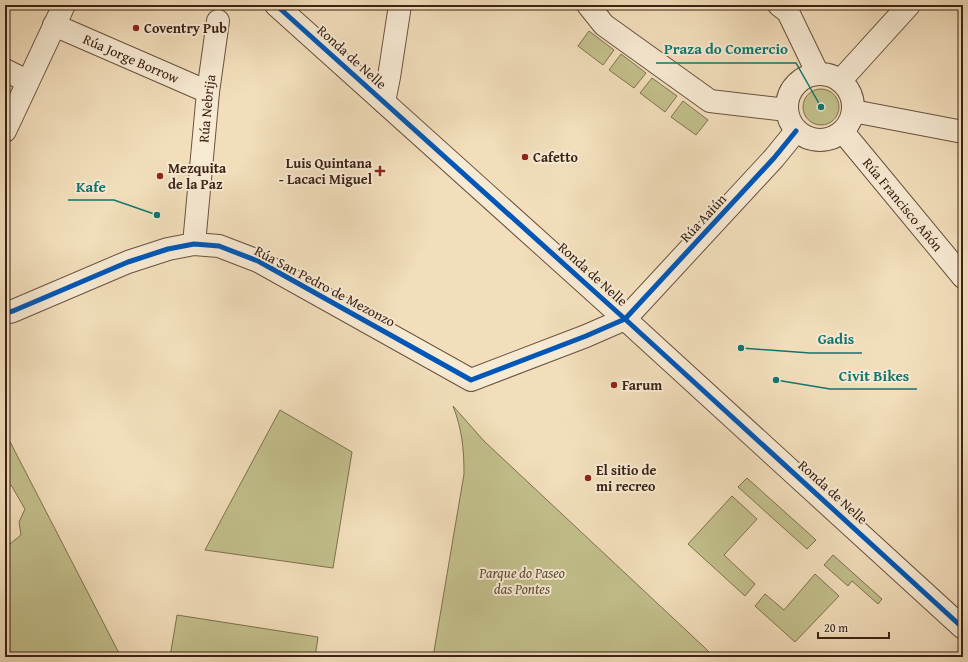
<svg xmlns="http://www.w3.org/2000/svg" width="968" height="662" font-family="'Gentium Book Plus',serif">
<style>
.green{fill:#c2bf8b;stroke:#7f7050}
.lines{fill:none;stroke-linecap:round;stroke-linejoin:round}
.minor-casing{stroke:#6a513e;stroke-width:24}
.tertiary-casing{stroke:#6a513e;stroke-width:24}
.minor{stroke:#f7ead3;stroke-width:22}
.tertiary{stroke:#f7ead3;stroke-width:22}
.cycleway-casing{stroke:#f7ead3;stroke-width:8}
.cycleway{stroke:#0057b8;stroke-width:5}
.poi-dot{fill:#8f2418;stroke:#f7ead3;stroke-width:1.5}
.labels{text-anchor:middle;stroke-width:4;stroke-linejoin:round;paint-order:stroke}
.poi-label{font-size:14px;font-weight:bold;fill:#3c2215;stroke:#f7ead3;text-anchor:start}
.street-label{font-size:14px;fill:#3c2215;stroke:#f7ead3}
.park-label{font-size:14px;font-style:italic;fill:#5e4932;stroke:#f7ead3}
.leader{fill:none;stroke:#0f766e;stroke-width:1.5}
.callout-dot{fill:#0f766e;stroke:#f7ead3;stroke-width:1.5}
.callout-label{font-size:15px;text-anchor:middle;font-weight:bold;fill:#0f766e;stroke:#f7ead3;stroke-width:4;stroke-linejoin:round;paint-order:stroke}
</style>
<rect width="100%" height="100%" fill="#f2debb"/>
<filter id="stains"><feTurbulence type="fractalNoise" baseFrequency=".005" numOctaves="4"/><feColorMatrix values="0 0 0 0 .2 0 0 0 0 .09 0 0 0 0 .02 0 0 0 .5 -.17"/></filter>
<radialGradient id="worn" r=".72"><stop offset=".6" stop-color="#630" stop-opacity="0"/><stop offset="1" stop-color="#630" stop-opacity=".3"/></radialGradient>
<path class="green" d="M589,31l25,19 -11,15 -25,-19z
M621,54l25,19 -12,15 -25,-18z
M652,78l25,18 -12,16 -25,-19z
M803 107a18 18 0 1 1 36 0a18 18 0 1 1-36 0Z
M683,101l25,19 -12,15 -25,-18z
M453,406l31,35 220,206 7,7 -1,3h-277l31,-183c0,-25 -2,-45 -11,-68z
M280,410l72,42 -19,116 -128,-18z
M5,432l116,225h-116v-109l16,-13 -2,-13 6,-13 -14,-24 -6,4z
M747,478l69,62 -9,9 -69,-62z
M732,496l25,23 -33,36 31,29 -10,12 -57,-52z
M833,555l49,44 -4,5 -26,-23 -4,5 -24,-21z
M815,574l24,22 -44,46 -40,-36 10,-12 19,16z
M177,615l141,22 -3,20h-145z"/>
<g class="lines">
<defs>
<g id="minor">
<path d="M588,5l16,20 106,76 77,9"/>
<path d="M779,5l9,7 30,62"/>
<path id="s1" d="M54,25l154,67"/>
<path d="M5,70l22,11"/>
<circle cx="820" cy="107" r="33"/>
<path d="M840,81l69,-76"/>
<path d="M384,102l5,-25 11,-72"/>
<path d="M853,111l110,21"/>
<path id="s2" d="M843,132l120,145"/>
<path id="s3" d="M194,244l14,-152 10,-71"/>
<path d="M5,313l8,-2 115,-49 40,-13 26,-5 25,2 39,15 213,119 115,-44 39,-17 149,-161 22,-27"/>
</g>
<path id="tertiary" d="M276,5l349,314 338,309
M5,131l59,-126"/>
</defs>
<use href="#minor" class="minor-casing"/>
<use href="#tertiary" class="tertiary-casing"/>
<use href="#minor" class="minor"/>
<use href="#tertiary" class="tertiary"/>
<defs>
<path id="cycleway" d="M276,5l349,314 338,309
M5,313l8,-2 115,-49 40,-13 26,-5 25,2 39,15 213,119 115,-44 39,-17 149,-161 22,-27"/>
</defs>
<use href="#cycleway" class="cycleway-casing"/>
<use href="#cycleway" class="cycleway"/>
</g>
<g class="poi-dot">
<circle cx="136" cy="28" r="4"/>
<circle cx="525" cy="157" r="4"/>
<path d="M378 165h4v4h4v4h-4v4h-4v-4h-4v-4h4z"/>
<circle cx="160" cy="176" r="4"/>
<circle cx="614" cy="385" r="4"/>
<circle cx="588" cy="478" r="4"/>
</g>
<g class="labels">
<g class="poi-label">
<text x="144" y="33">Coventry Pub</text>
<text x="533" y="162">Cafetto</text>
<text x="372" y="168" text-anchor="end">Luis Quintana<tspan x="372" dy="16">- Lacaci Miguel</tspan></text>
<text x="168" y="173">Mezquita<tspan x="168" dy="16">de la Paz</tspan></text>
<text x="622" y="390">Farum</text>
<text x="596" y="475">El sitio de<tspan x="596" dy="16">mi recreo</tspan></text>
</g>
<g class="street-label">
<text transform="translate(352 57) rotate(42)" y="5">Ronda de Nelle</text>
<text dy="5" stroke="none"><textPath href="#s1" startOffset="84">Rúa Jorge Borrow</textPath></text>
<text dy="5" stroke="none"><textPath href="#s3" startOffset="136">Rúa Nebrija</textPath></text>
<text dy="5" stroke="none"><textPath href="#s2" startOffset="94">Rúa Francisco Añón</textPath></text>
<text transform="translate(703 218) rotate(-47)" y="5">Rúa Aaiún</text>
<text transform="translate(593 274) rotate(42)" y="5">Ronda de Nelle</text>
<text transform="translate(325 286) rotate(28)" y="5">Rúa San Pedro de Mezonzo</text>
<text transform="translate(833 492) rotate(42)" y="5">Ronda de Nelle</text>
</g>
<g class="park-label">
<text x="522" y="578">Parque do Paseo<tspan x="522" dy="16">das Pontes</tspan></text>
</g>
</g>
<path class="leader" d="M821 107L796 63H656M157 215L114 200H68M741 348L810 353H862M776 380L830 389H917"/>
<g class="callout-dot">
<circle cx="821" cy="107" r="4"/>
<circle cx="157" cy="215" r="4"/>
<circle cx="741" cy="348" r="4"/>
<circle cx="776" cy="380" r="4"/>
</g>
<g class="callout-label">
<text x="726" y="54">Praza do Comercio</text>
<text x="91" y="192">Kafe</text>
<text x="836" y="344">Gadis</text>
<text x="874" y="381">Civit Bikes</text>
</g>
<rect width="968" height="662" fill="none" stroke="#f2debb" stroke-width="20"/>
<rect x="6" y="6" width="956" height="650" fill="none" stroke="#3c2215" stroke-width="2"/>
<rect x="10" y="10" width="948" height="642" fill="none" stroke="#3c2215"/>
<path d="M818 632v6h71v-6" fill="none" stroke="#3c2215" stroke-width="2"/>
<text x="824" y="632" font-size="12" fill="#3c2215" stroke="#f7ead3" stroke-width="3" paint-order="stroke">20 m</text>
<rect width="100%" height="100%" filter="url(#stains)"/>
<rect width="100%" height="100%" fill="url(#worn)"/>
</svg>
